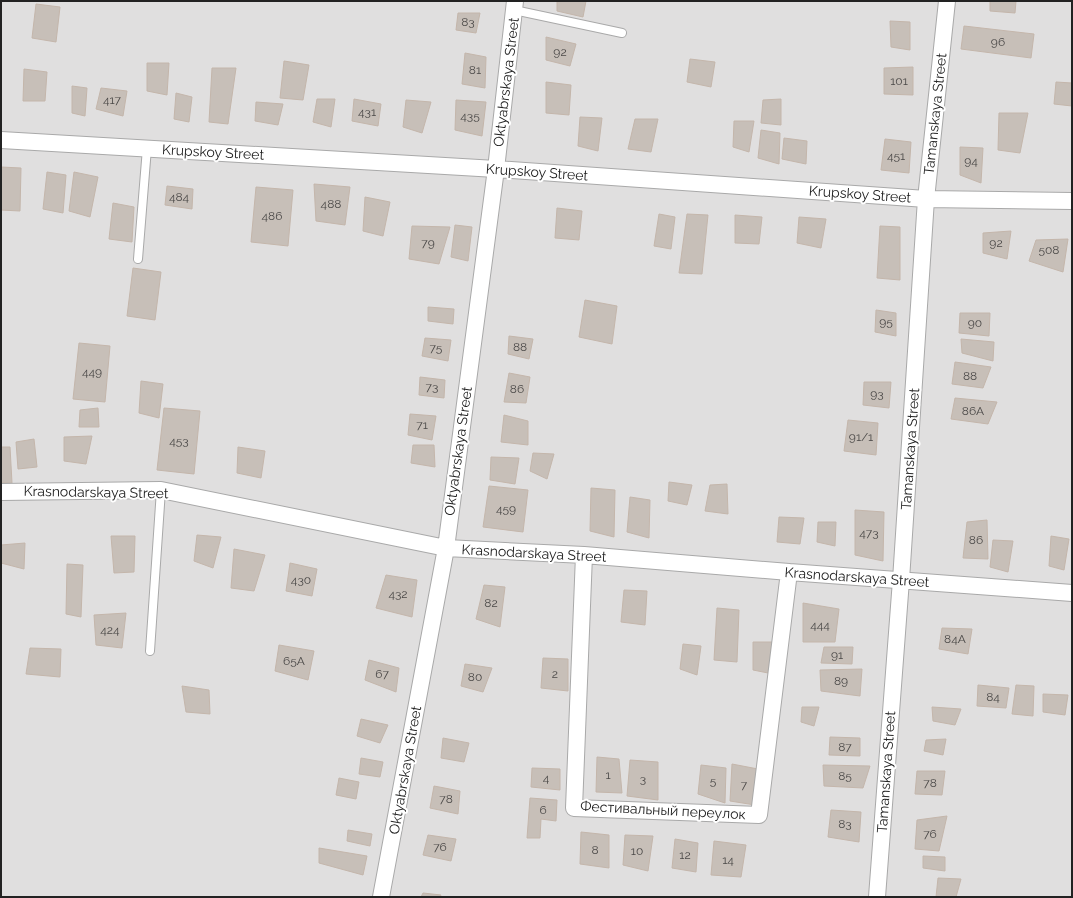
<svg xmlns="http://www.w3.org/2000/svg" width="1073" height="898" font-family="Raleway,sans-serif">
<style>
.residential{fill:#e0dfdf}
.building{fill:#c7bfb8;stroke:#c4b6ab}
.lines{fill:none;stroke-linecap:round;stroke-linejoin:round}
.lane-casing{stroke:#a9a9a9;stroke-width:10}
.street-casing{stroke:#a9a9a9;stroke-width:18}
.lane{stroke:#fff;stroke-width:8}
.street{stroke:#fff;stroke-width:16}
.labels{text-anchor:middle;stroke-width:4;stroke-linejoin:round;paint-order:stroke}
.number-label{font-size:12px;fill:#4b4948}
.street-label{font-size:14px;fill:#222;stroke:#fff}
</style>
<rect width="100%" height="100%" fill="#f2efe9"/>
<path class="residential" d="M1,1h1071v896h-1071z"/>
<path class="building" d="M557,1h29l-3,16 -26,-6z
M990,1h26l-1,12 -25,-2z
M36,4l24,3 -4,35 -24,-4z
M458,13h22l-4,20 -20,-3z
M890,21l20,1v28l-19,-3z
M964,26l70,8 -3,24 -70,-9z
M546,37l30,7 -6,22 -24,-6z
M465,53l21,4 -1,31 -23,-4z
M690,59l25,3 -4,25 -24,-5z
M284,61l25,4 -6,35 -23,-2z
M147,63h22l-2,32 -20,-4z
M913,67v28l-29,-1v-26z
M212,68h24l-8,56 -19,-2z
M24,69l23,3 -2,29h-22z
M546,82l25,3 -2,30 -23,-2z
M1056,82l16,1v23l-18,-2z
M72,86l15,2 -2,28 -13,-3z
M101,88l26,3 -4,25 -27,-7z
M176,93l16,4 -3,25 -15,-3z
M317,99h18l-4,28 -18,-5z
M354,99l27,5 -3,22 -26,-5z
M781,99v26l-20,-2 2,-23z
M406,100l25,2 -9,31 -19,-6z
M456,100l30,2 -4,34 -27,-6z
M256,102l27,2 -5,21 -23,-4z
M999,113h29l-8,40 -22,-3z
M580,117l22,1 -4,33 -20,-5z
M635,119h23l-7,33 -23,-3z
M734,121h20l-5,31 -16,-5z
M761,130l19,3 -1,31 -21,-6z
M784,138l23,3 -1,23 -24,-5z
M885,139l26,3 -2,31 -28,-3z
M960,147l23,1 -2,35 -21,-8z
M1,167l20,1 -1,43 -19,-1z
M47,172l19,3 -3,38 -20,-4z
M74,172l24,5 -8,40 -21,-6z
M314,184l36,3 -5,38 -29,-4z
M167,186l26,3 -1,20 -27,-4z
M256,187l37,3 -5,56 -37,-4z
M365,197l25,5 -7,34 -20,-5z
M113,203l21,4 -2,35 -23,-3z
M557,208l25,3 -3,29 -24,-2z
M659,214l16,3 -4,32 -17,-3z
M687,214l21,1 -6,59 -23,-1z
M735,215l27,2 -3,27 -24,-1z
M799,217l27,2 -5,29 -24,-5z
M455,225l17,2 -4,34 -17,-4z
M412,226l38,1 -11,37 -30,-5z
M880,226l20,1v53l-23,-2z
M1011,231l-4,28 -24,-6v-20z
M1068,239l-5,33 -34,-11 7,-21z
M133,268l28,4 -6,48 -28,-4z
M585,300l32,6 -5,38 -33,-7z
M428,307l26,2 -1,15 -25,-3z
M876,310l20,3v23l-21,-4z
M960,313h30l-1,23 -30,-3z
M509,336l24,3 -4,20 -21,-5z
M425,338l26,2 -3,21 -26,-5z
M961,339l33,3 -1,19 -31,-8z
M79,343l31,3 -5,56 -32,-3z
M955,362l36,5 -8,21 -31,-4z
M509,373l21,4 -4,26 -22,-1z
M420,377l25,3 -1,18 -25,-3z
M141,381l22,3 -4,34 -20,-5z
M864,382h27l-2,26 -26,-3z
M955,398l42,4 -9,22 -37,-5z
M98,408l1,19h-20l1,-17z
M164,408l36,3 -6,63 -37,-4z
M410,414l26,2 -4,24 -24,-5z
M504,415l24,6v24l-27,-3z
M848,420l30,3 -2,32 -32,-4z
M92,436l-6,28 -22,-3v-24z
M34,439l3,28 -19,2 -2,-27z
M413,445h21l1,22 -24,-4z
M1,447h9l2,36h-11z
M238,447l27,4 -4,27 -24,-5z
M533,453l21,1 -7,25 -17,-8z
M491,457l28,1 -4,26 -25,-4z
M669,482l23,3 -5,20 -19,-4z
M727,484l1,30 -23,-3 5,-26z
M489,486l39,4 -5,42 -40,-5z
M591,488l24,2 -1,47 -24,-6z
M630,497l20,3 -1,38 -22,-6z
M855,510l29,2 -1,49 -28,-6z
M779,517l25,1 -4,26 -23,-2z
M987,520l1,39 -25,-1 4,-36z
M818,522h18l-1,24 -18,-4z
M197,535l24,2 -8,31 -19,-7z
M111,536h24l-1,36 -20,1z
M1051,536l18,3 -5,31 -15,-4z
M993,540l20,1 -5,31 -18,-5z
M25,543l-1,26 -23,-6v-18z
M234,549l31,6 -11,36 -23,-3z
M290,563l27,6 -5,27 -26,-5z
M67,564l16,1 -2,52 -15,-3z
M386,575l31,5 -5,37 -36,-9z
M484,585l21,2 -5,40 -24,-8z
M624,590l23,1 -2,34 -24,-3z
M803,603l36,6 -4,33h-32z
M717,608l22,2 -2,52 -23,-2z
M126,613l-4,35 -26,-3 -2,-30z
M942,628l30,1 -4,25 -29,-5z
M753,642h19l-4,31 -15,-3z
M683,644l18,2 -4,29 -17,-6z
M279,645l35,6 -6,29 -33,-9z
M824,647h29l-1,17 -31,-1z
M30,648l31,1 -1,28 -34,-3z
M543,658l25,1v32l-27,-3z
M369,660l30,8 -3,24 -31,-12z
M465,664l27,4 -9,24 -22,-6z
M862,669l-2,27 -39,-5 -1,-21z
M978,685l31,3 -3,20 -29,-2z
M1016,685l18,1 -1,30 -21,-2z
M182,686l27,4 1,24 -24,-2z
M1043,694l25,1 -3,20 -22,-3z
M802,707h17l-5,19 -13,-4z
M932,707l29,2 -6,16 -22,-4z
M361,719l27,6 -8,18 -23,-7z
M830,737l30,1v18l-31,-1z
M443,738l26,5 -5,19 -23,-4z
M946,739l-3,16 -19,-4 2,-11z
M597,757l22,2 3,34 -26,-1z
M361,758l22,4 -3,15 -21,-3z
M630,760l28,2v38l-31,-4z
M732,764l26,5 -3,36 -25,-4z
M701,765l25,3 -1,35 -27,-9z
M823,765l47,1 -7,22 -39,-2z
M532,768l28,1v21l-29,-3z
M917,771h28l-3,24 -27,-1z
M339,778l20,4 -3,17 -20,-4z
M434,786l26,5 -2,23 -28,-6z
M530,798l27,2 -1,21 -15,-2 -1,19h-13z
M831,810l30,2 -2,30 -31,-5z
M947,816l-8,35 -24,-2 2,-29z
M348,830l24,4 -2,12 -23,-5z
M581,832l28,3v33l-29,-4z
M428,835l28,4 -5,22 -28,-6z
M625,835l28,1 -5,35 -25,-6z
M675,839l23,4 -2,29 -24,-4z
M714,841l32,4 -5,32 -30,-2z
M319,848l48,8 -4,19 -44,-12z
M923,856l22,1v14l-22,-3z
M938,878l23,1 -5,18h-20z
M423,893l18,2 -1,2h-19z"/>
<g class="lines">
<defs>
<path id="lane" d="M514,10l108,23
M138,259l9,-111
M150,651l11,-161"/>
<path id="street" d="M1,140l495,29 430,30 146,2
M1,492l160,-2 285,58 138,7 205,17 283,21
M584,555l-10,253 185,7 30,-243
M381,897l65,-349 50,-379 19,-168
M877,897l24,-317 25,-381 21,-198"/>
</defs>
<use href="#lane" class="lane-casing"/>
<use href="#street" class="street-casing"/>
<use href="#lane" class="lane"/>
<use href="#street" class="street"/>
</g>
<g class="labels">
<g class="number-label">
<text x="468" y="26">83</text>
<text x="998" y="46">96</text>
<text x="560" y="56">92</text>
<text x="475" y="74">81</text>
<text x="899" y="85">101</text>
<text x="112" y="104">417</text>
<text x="367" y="116">431</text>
<text x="470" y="120">435</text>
<text x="896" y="160">451</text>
<text x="971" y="165">94</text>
<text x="179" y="201">484</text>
<text x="331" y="208">488</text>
<text x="272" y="220">486</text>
<text x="428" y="247">79</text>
<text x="996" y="247">92</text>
<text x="1049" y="254">508</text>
<text x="886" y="326">95</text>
<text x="975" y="327">90</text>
<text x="520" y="351">88</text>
<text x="436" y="352">75</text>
<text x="92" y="376">449</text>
<text x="970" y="380">88</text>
<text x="432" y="391">73</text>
<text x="517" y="393">86</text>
<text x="877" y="398">93</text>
<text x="973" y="415">86А</text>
<text x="422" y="429">71</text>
<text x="861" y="441">91/1</text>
<text x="179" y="445">453</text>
<text x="506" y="513">459</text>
<text x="869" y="537">473</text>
<text x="976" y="544">86</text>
<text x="301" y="584">430</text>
<text x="398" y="598">432</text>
<text x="491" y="607">82</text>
<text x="820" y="629">444</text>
<text x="110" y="634">424</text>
<text x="955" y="643">84А</text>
<text x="837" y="659">91</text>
<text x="294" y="665">65А</text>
<text x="382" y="678">67</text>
<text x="555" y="678">2</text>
<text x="475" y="681">80</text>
<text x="841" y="685">89</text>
<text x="993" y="701">84</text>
<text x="845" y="751">87</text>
<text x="608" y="779">1</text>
<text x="845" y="780">85</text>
<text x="546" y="782">4</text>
<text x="643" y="783">3</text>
<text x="713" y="785">5</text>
<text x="930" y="787">78</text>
<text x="744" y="789">7</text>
<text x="446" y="803">78</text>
<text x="543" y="814">6</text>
<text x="845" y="828">83</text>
<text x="930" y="838">76</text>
<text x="440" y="851">76</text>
<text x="595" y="854">8</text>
<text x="637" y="855">10</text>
<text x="685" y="859">12</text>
<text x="728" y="864">14</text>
</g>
<g class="street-label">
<text transform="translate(506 82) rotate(-83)" y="5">Oktyabrskaya Street</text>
<text transform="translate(935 114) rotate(-84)" y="5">Tamanskaya Street</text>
<text transform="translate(213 152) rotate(3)" y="5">Krupskoy Street</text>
<text transform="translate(537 172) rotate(4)" y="5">Krupskoy Street</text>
<text transform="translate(860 194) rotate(4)" y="5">Krupskoy Street</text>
<text transform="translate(910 449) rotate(-86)" y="5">Tamanskaya Street</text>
<text transform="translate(458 451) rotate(-82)" y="5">Oktyabrskaya Street</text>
<text transform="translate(96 492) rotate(1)" y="5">Krasnodarskaya Street</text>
<text transform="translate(534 553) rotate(3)" y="5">Krasnodarskaya Street</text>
<text transform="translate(857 577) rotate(4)" y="5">Krasnodarskaya Street</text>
<text transform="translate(405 770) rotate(-80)" y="5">Oktyabrskaya Street</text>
<text transform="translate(886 772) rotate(-86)" y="5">Tamanskaya Street</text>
<text transform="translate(663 810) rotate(3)" y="5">Фестивальный переулок</text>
</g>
</g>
<rect width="1073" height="898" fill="none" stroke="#222222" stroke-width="4"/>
</svg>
